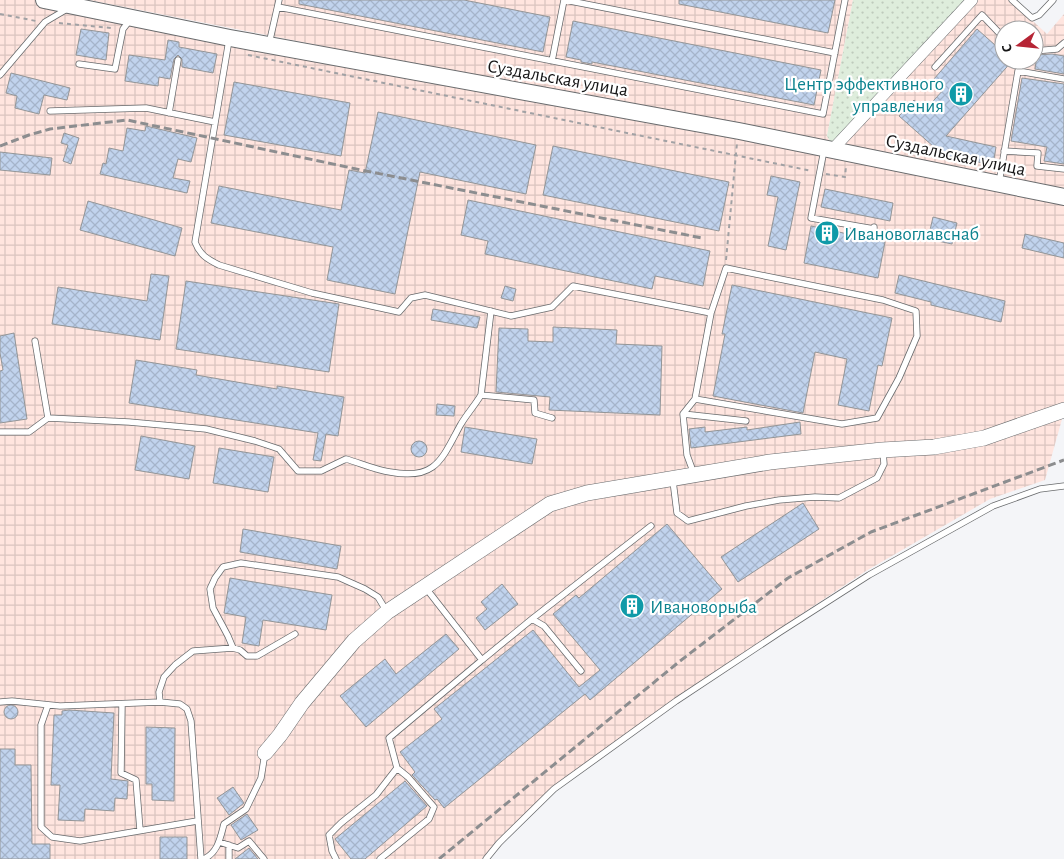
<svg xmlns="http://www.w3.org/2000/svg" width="1064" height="859" font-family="'Alegreya Sans',sans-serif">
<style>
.industrial{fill:url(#industrial-grid);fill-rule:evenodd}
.green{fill:url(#green-dots)}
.building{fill:url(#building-cross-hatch);stroke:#939597}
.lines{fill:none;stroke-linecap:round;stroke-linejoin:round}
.service-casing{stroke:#696b6d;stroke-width:7}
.minor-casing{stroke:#696b6d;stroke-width:12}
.tertiary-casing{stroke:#696b6d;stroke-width:16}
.secondary-casing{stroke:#696b6d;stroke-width:18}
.path{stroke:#a1a1a4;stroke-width:2;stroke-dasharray:4 4;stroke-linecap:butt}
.service{stroke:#fff;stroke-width:5.5}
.minor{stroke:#fff;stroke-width:11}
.tertiary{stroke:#fff;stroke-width:15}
.secondary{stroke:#fff;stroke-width:16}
.rail{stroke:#8c8d8f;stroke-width:3;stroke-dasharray:8 4;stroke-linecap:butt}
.labels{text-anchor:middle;stroke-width:4.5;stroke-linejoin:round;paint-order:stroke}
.street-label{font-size:19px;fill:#151516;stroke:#fff}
.culture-label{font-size:19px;fill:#0d838f;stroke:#fff;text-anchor:start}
</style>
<defs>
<pattern id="industrial-grid" width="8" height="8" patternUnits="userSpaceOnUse" patternTransform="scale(1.25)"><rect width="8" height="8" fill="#ffe5df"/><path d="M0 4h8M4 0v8" fill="none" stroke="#dac4bf"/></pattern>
<pattern id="green-dots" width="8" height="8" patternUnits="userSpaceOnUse" patternTransform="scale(1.25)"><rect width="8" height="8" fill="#deeddc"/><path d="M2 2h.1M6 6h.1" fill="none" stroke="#becabc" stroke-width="1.8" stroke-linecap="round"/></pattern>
<pattern id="building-cross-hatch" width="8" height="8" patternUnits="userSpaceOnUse" patternTransform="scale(1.25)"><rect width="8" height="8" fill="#c1d3ed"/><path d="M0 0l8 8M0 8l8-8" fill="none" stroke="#a5b4ca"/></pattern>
</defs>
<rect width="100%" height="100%" fill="#f4f5f8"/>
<path class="industrial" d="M0,0h59l1005,201v211l-19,68 -55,19 -124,72 -141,94 -172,122 -56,54 -15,18h-482z
M89,0h764l-26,136 6,11z
M974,0h36l37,34 17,-20v178l-226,-45zM1004,30h30v30h-30z"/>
<path class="green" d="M853,0h117l-137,147 -6,-11z"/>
<path class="building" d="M299,0h165l86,17 -7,35 -244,-48z
M679,0h156l-7,33 -149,-29z
M573,21l248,49 -7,35 -222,-43v2l-11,-2v-2l-15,-3z
M81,29l28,4 -3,27 -30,-5z
M977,29l27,24v7h9l-67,76 50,11 -3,18 -50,-10 -44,-39 15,-16 11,10 20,-22 -11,-9z
M168,40l11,2v5l38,7 -4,19 -31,-6v-8l-4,-4 -4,4 -4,20 -11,-2 -1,9 -33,-5 4,-26 36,5z
M1052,54l12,2v18l-29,-5 2,-14z
M11,73l59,15 -3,12 -23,-5 -5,19 -24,-6 2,-12 -11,-3z
M1022,78l42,6v80l-20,-3 3,-14 -36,-6z
M234,82l116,21 -9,53 -117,-21z
M378,112l158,33 -10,49 -106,-22 -25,122 -68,-14 6,-33 -122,-24 8,-37 122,24 8,-40 16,3z
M146,126l51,12 -6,24 -13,-3 -5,19 17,3 -3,12 -87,-19 3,-11 3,1 3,-16 14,3 4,-23 18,3z
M64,133l15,5 -8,26 -8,-3 5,-16 -7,-2z
M553,146l176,36 -10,49 -176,-36z
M0,152l52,6 -2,17 -50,-5z
M771,176l29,6 -14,68 -18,-4 10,-49 -11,-2z
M825,189l68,14 -3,18 -69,-14z
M468,200l242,51 -7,35 -48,-10 -3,13 -167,-35 3,-13 -27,-6z
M88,201l94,27 -7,28 -95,-26z
M933,217l24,6 -5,21 -24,-5z
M811,226l74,16 -7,36 -74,-15z
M1025,234l39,9v15l-42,-10z
M151,274l18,2 -9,64 -108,-16 6,-37 89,14z
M899,275l106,26 -4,21 -70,-17v-3l-36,-9z
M186,281l153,23 -10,68 -153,-23z
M732,285l160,33 -10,48 -4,-1 -9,46 -31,-6 9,-46 -32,-7 -12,61 -90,-17 12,-62h-3z
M505,286l11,3 -3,12 -12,-3z
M433,309l47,8 -3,11 -46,-8z
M553,327l64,3 -1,14 46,2 -2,69 -111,-5 1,-13 -54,-5 3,-64 29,1v12l25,1z
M14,333l13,86 -27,4v-52l3,-1 -3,-17v-17z
M136,360l61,10 -1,5 81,14v-3l67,11 -6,39 -12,-2 -5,27 -8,-1 5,-27 -189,-30z
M437,404l18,2 -1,10 -18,-1z
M800,422l1,12 -110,14 -2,-19 16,-2v5l42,-5v3z
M465,427l72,12 -5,25 -71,-12z
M141,436l54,10 -6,33 -54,-9z
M411 449a8 8 0 1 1 16 0a8 8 0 1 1-16 0Z
M219,448l55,9 -6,35 -55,-9z
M803,503l16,26 -81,53 -17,-25z
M667,524l55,65 -132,111 -5,-6 -141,114 -7,-9 -2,1 -23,-25 3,-3 -15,-20 42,-33 -8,-10 99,-79 46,57 21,-17 -47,-56 23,-19 3,3z
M243,529l98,17 -4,23 -97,-17z
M230,578l102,17 -6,35 -63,-10 -4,26 -17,-3 4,-26 -22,-4z
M502,584l16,20 -33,26 -9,-12 11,-9 -6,-7z
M446,634l13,15 -93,78 -26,-31 45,-37 11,15z
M4 712a7 7 0 1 1 14 0a7 7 0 1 1-14 0Z
M69,710l45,3 -3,66 17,2 -1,18 -12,-1 -1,13 -29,-2 -1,12 -26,-1 2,-35h-9l3,-70h8v-4z
M146,727l29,1 -1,73 -22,-1v-16h-6z
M0,749h15v16h16l1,79h18v15h-50z
M405,781l22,25 -62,53h-14l-16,-20z
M233,787l11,16 -15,12 -12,-17z
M247,814l11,16 -17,10 -10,-15z
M160,837h27v22h-27z
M249,848l9,11h-23z"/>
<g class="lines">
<defs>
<path id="service" d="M565,0l270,53
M1012,0l20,18 7,-3 14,-15
M278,7l545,107 22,-114
M229,40l-34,202c5,13 12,17 24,23l93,28 87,19 12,-14 14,-3 86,21 41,-9 21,-21 138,27 15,-45 157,32 33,11 1,25 -18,42 -22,40 -35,6 -147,-25
M269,44l10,-44
M1034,51l23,-2 7,-6
M552,61l12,-61
M79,64l36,5 8,-40 7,-9
M935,67l47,-52 22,23
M1018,71l46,8
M0,75l45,-53 22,-13
M50,111l96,-3 69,14
M169,113l9,-53
M824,150l-13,68 63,11v-2
M1004,151l34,2 -1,13 27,3
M999,183l19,-112 5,-11
M491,311l-10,84 53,5 1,13 17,5
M35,341l13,77 81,4 77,7 49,12 24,8 19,22h23l25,-12c14,4 29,11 44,13 47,9 52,-14 71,-48 6,-10 14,-19 20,-29
M683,414l63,7
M0,432h29l19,-14
M694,474l-7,-19 -4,-41 12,-15 16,-86
M673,481l4,32 11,8 58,-15 33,-6 36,-3 24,1 38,-20 7,-14 -1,-12
M532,619l119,-93
M233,648l-5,-12 -15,-28 -3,-19 5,-11 8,-11 18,-4 97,14 27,12 13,8 9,15
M482,660l50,-41 12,7 37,45
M0,702l12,-1 48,5 100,-4 20,2 7,5 4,12 10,138
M160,702l-1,-10 5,-15 11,-12 18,-14 40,-3 7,2 7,6h10l38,-22
M48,705l-7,20v102l11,10 28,4 117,-20
M122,705l-1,68 15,7 4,50
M219,842l19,6 11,-7 15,18
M204,859c14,-7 16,-20 20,-35l22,-15 15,-31 4,-25
M229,859v-14
M336,859l-4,-8 -3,-16 12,-12 35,-28 21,-27
M380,859l49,-40 5,-12 -26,-30 -11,-9 -8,-30 93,-78 -57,-73
M486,859l13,-16 55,-54 122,-88 104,-69 89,-57 124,-69 47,-17 24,-3"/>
<path id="minor" d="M833,149l139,-149"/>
<path id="tertiary" d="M265,753l15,-18 22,-32 52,-62 33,-29 163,-108 37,-11 183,-31 112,-12 52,-3 50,-9 80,-28"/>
<path id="secondary" d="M44,0l186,38 509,93 325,66"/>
</defs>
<use href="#service" class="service-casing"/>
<use href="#minor" class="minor-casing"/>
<use href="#tertiary" class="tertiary-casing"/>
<use href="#secondary" class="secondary-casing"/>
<path class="path" d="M0,14l36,7
M59,23l52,5
M248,55l564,116
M826,174l19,3 1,-11
M726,260l11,-117"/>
<use href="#service" class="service"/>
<use href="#minor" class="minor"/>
<use href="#tertiary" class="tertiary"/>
<use href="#secondary" class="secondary"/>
<path class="rail" d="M0,146l29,-11 21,-6 77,-9 234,50 341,68
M439,859l241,-198 108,-83 83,-46 193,-72"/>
</g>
<defs>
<symbol id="building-disc" viewBox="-11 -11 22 22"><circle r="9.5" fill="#0f9aa8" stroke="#fff"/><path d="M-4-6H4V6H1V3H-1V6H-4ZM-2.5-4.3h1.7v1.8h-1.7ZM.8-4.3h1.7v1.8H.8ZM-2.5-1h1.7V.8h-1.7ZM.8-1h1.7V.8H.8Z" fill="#fff"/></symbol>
</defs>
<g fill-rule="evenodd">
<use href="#building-disc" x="947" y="80" width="28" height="28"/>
<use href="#building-disc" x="813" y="219" width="28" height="28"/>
<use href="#building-disc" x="618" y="592" width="28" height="28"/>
</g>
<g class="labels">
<g class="street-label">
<text transform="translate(558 77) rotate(10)" y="7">Суздальская улица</text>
<text transform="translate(956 154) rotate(12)" y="7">Суздальская улица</text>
</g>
<g class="culture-label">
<text x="944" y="90" text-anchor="end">Центр эффективного<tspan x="944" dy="22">управления</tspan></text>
<text x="844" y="240">Ивановоглавснаб</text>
<text x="650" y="613">Ивановорыба</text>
</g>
</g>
<g transform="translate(1019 45) rotate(255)"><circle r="24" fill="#ffffff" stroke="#a1a1a2"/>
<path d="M0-4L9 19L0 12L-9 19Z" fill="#b62535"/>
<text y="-8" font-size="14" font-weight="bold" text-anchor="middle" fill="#151516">С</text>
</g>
</svg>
